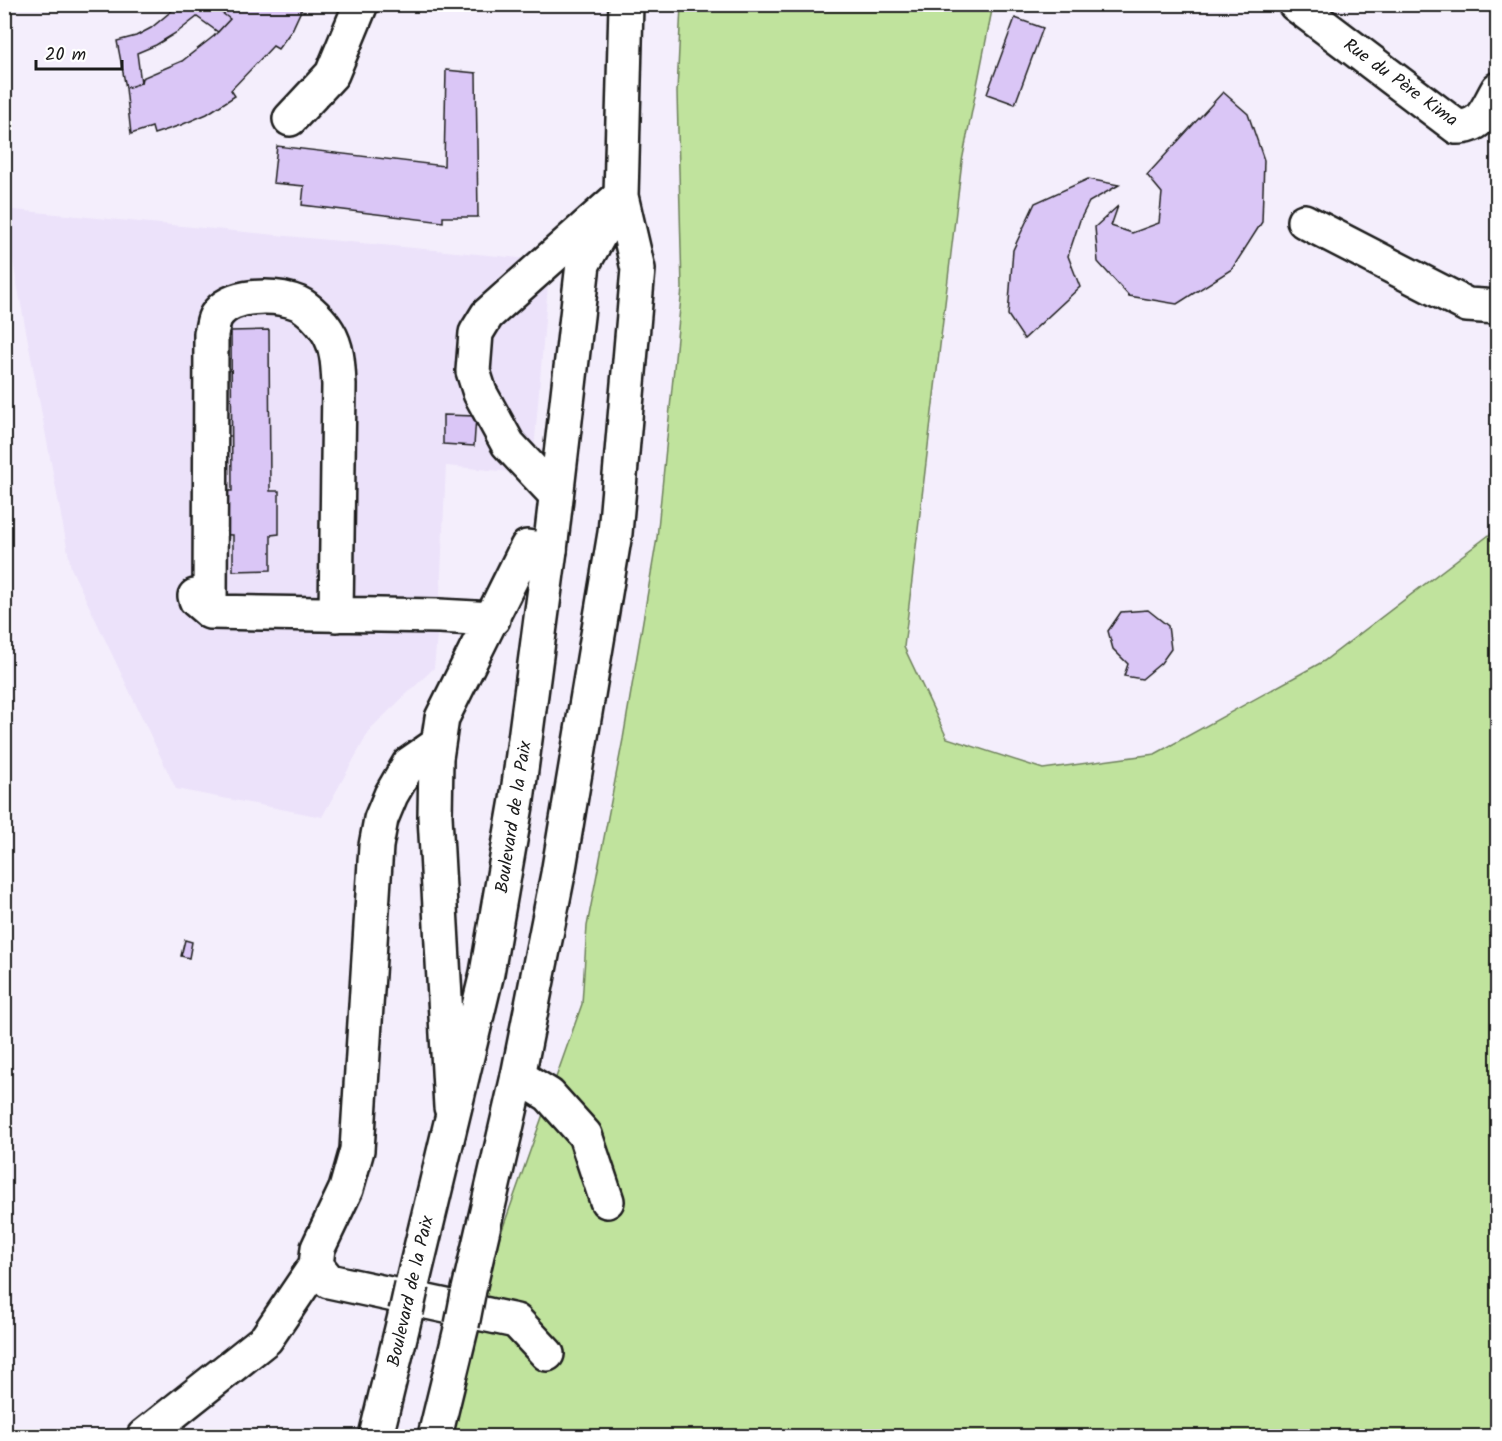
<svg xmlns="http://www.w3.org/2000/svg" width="1502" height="1441" font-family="Kalam,sans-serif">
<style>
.built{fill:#ece2fa}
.green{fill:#c0e39d;stroke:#6e805c;stroke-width:1.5}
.building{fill:#dac6f6;stroke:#1c1c1c;stroke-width:1.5}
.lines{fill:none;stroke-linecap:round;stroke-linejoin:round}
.minor-casing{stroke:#1c1c1c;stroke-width:38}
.major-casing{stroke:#1c1c1c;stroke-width:38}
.minor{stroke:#fff;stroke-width:33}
.major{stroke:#fff;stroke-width:33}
.major-bridge-casing{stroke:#1c1c1c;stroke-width:38;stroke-linecap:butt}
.major-bridge{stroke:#fff;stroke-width:33}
.labels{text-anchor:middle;stroke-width:5;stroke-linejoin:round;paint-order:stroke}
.street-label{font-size:18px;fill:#1c1c1c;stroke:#fff}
</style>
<rect width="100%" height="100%" fill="#f4eefc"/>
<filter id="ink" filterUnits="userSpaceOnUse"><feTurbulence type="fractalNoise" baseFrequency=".0167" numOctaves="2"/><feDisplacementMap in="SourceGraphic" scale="12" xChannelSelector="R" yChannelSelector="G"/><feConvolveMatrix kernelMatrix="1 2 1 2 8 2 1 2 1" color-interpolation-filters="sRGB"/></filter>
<g filter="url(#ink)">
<path class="built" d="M4,209l546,52 -18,213 -86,-8 -7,150 -5,52 -63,60 -49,89 -146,-28 -105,-221 -66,-348z"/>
<path class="green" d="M681,5h312l-31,156 -58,486 43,91 96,31 112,-15 169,-93 173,-132v907h-1062l13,-53 134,-379 5,-78 36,-187 34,-201 25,-250 -5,-196z"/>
<path class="building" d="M180,4h30l20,15 -12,13 -21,-15 -18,14 -23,14 -19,8 4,30 -15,5 -9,-47 19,-5 15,-8z
M210,4h94l-12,26 -14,19 -5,-3 -42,44 4,6 -28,18 -26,11 -27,9 -2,-7 -21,7 -5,-46 15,-5 1,-5 40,-17 32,-25 16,-17z
M1015,18l28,10 -28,76 -28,-10z
M446,70l30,3 2,144h-35v5l-141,-17 2,-19 -31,-3 4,-37 167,20z
M1223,92l25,22 16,46 -2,62 -30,47 -55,35 -48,-8 -31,-34 -3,-35 23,-21 -7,20 21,7 27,-10 3,-30 -15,-18z
M1088,179l31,6 -30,17 -9,18 -12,36 12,31 -56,52 -16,-24 5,-65 22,-47z
M269,330l1,161h9v43l-8,1v35l-38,1v-36l-32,-1v-43h31l-1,-160z
M443,415l33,1 -2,30 -31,-2z
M1148,610l20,16 3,23 -10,14 -19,16 -18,-3 4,-12 -15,-15 -5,-18 13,-19z
M185,940l7,2 -3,16 -8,-2z"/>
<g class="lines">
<defs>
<path id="minor" d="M1295,4l162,123c26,0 29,-18 41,-38
M290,119l42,-45 29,-70
M1304,221l163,84 31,2
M556,495l-48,-51 -28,-51 -7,-22 3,-38 11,-18 130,-116
M195,596l1,4 14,12 229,4 54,3
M210,612l1,-279c2,-5 2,-13 5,-17 14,-23 60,-22 82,-13 11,5 24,19 30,29 10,16 10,35 11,53l-3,230
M438,744l-29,20 -18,31 -10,24 -5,27 -19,304 -11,39 -28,59 -2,17 13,16 187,40 31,33
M518,1076l31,19 36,40 22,66
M451,1107l-16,-291 1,-58 6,-40 85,-171 23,3
M144,1436l122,-97 50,-74"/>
<path id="major" d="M412,1285l75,-312 30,-173 33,-250 33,-286 38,-68
M468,1294l50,-218 40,-202 57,-341 23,-264 -17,-73 5,-192
M376,1436l30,-124
M435,1436l27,-111"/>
</defs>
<use href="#minor" class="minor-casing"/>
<use href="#major" class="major-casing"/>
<use href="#minor" class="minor"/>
<use href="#major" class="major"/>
<defs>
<path id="major-bridge" d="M406,1312l6,-27
M462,1325l6,-31"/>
</defs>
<use href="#major-bridge" class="major-bridge-casing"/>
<use href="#major-bridge" class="major-bridge"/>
</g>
</g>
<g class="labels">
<g class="street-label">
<text transform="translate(1401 82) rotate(36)" y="6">Rue du Père Kima</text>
<text transform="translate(513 817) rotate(-81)" y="6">Boulevard de la Paix</text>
<text transform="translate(410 1291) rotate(-77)" y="6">Boulevard de la Paix</text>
</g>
</g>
<rect width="1502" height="1441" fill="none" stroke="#fff" stroke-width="24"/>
<rect x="12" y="12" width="1478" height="1417" fill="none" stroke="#1c1c1c" stroke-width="2" filter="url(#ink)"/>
<path d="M36 60v9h86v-9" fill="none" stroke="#1c1c1c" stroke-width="3"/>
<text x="45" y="60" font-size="18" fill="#1c1c1c" stroke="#ffffff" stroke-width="4.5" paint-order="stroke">20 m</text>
</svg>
